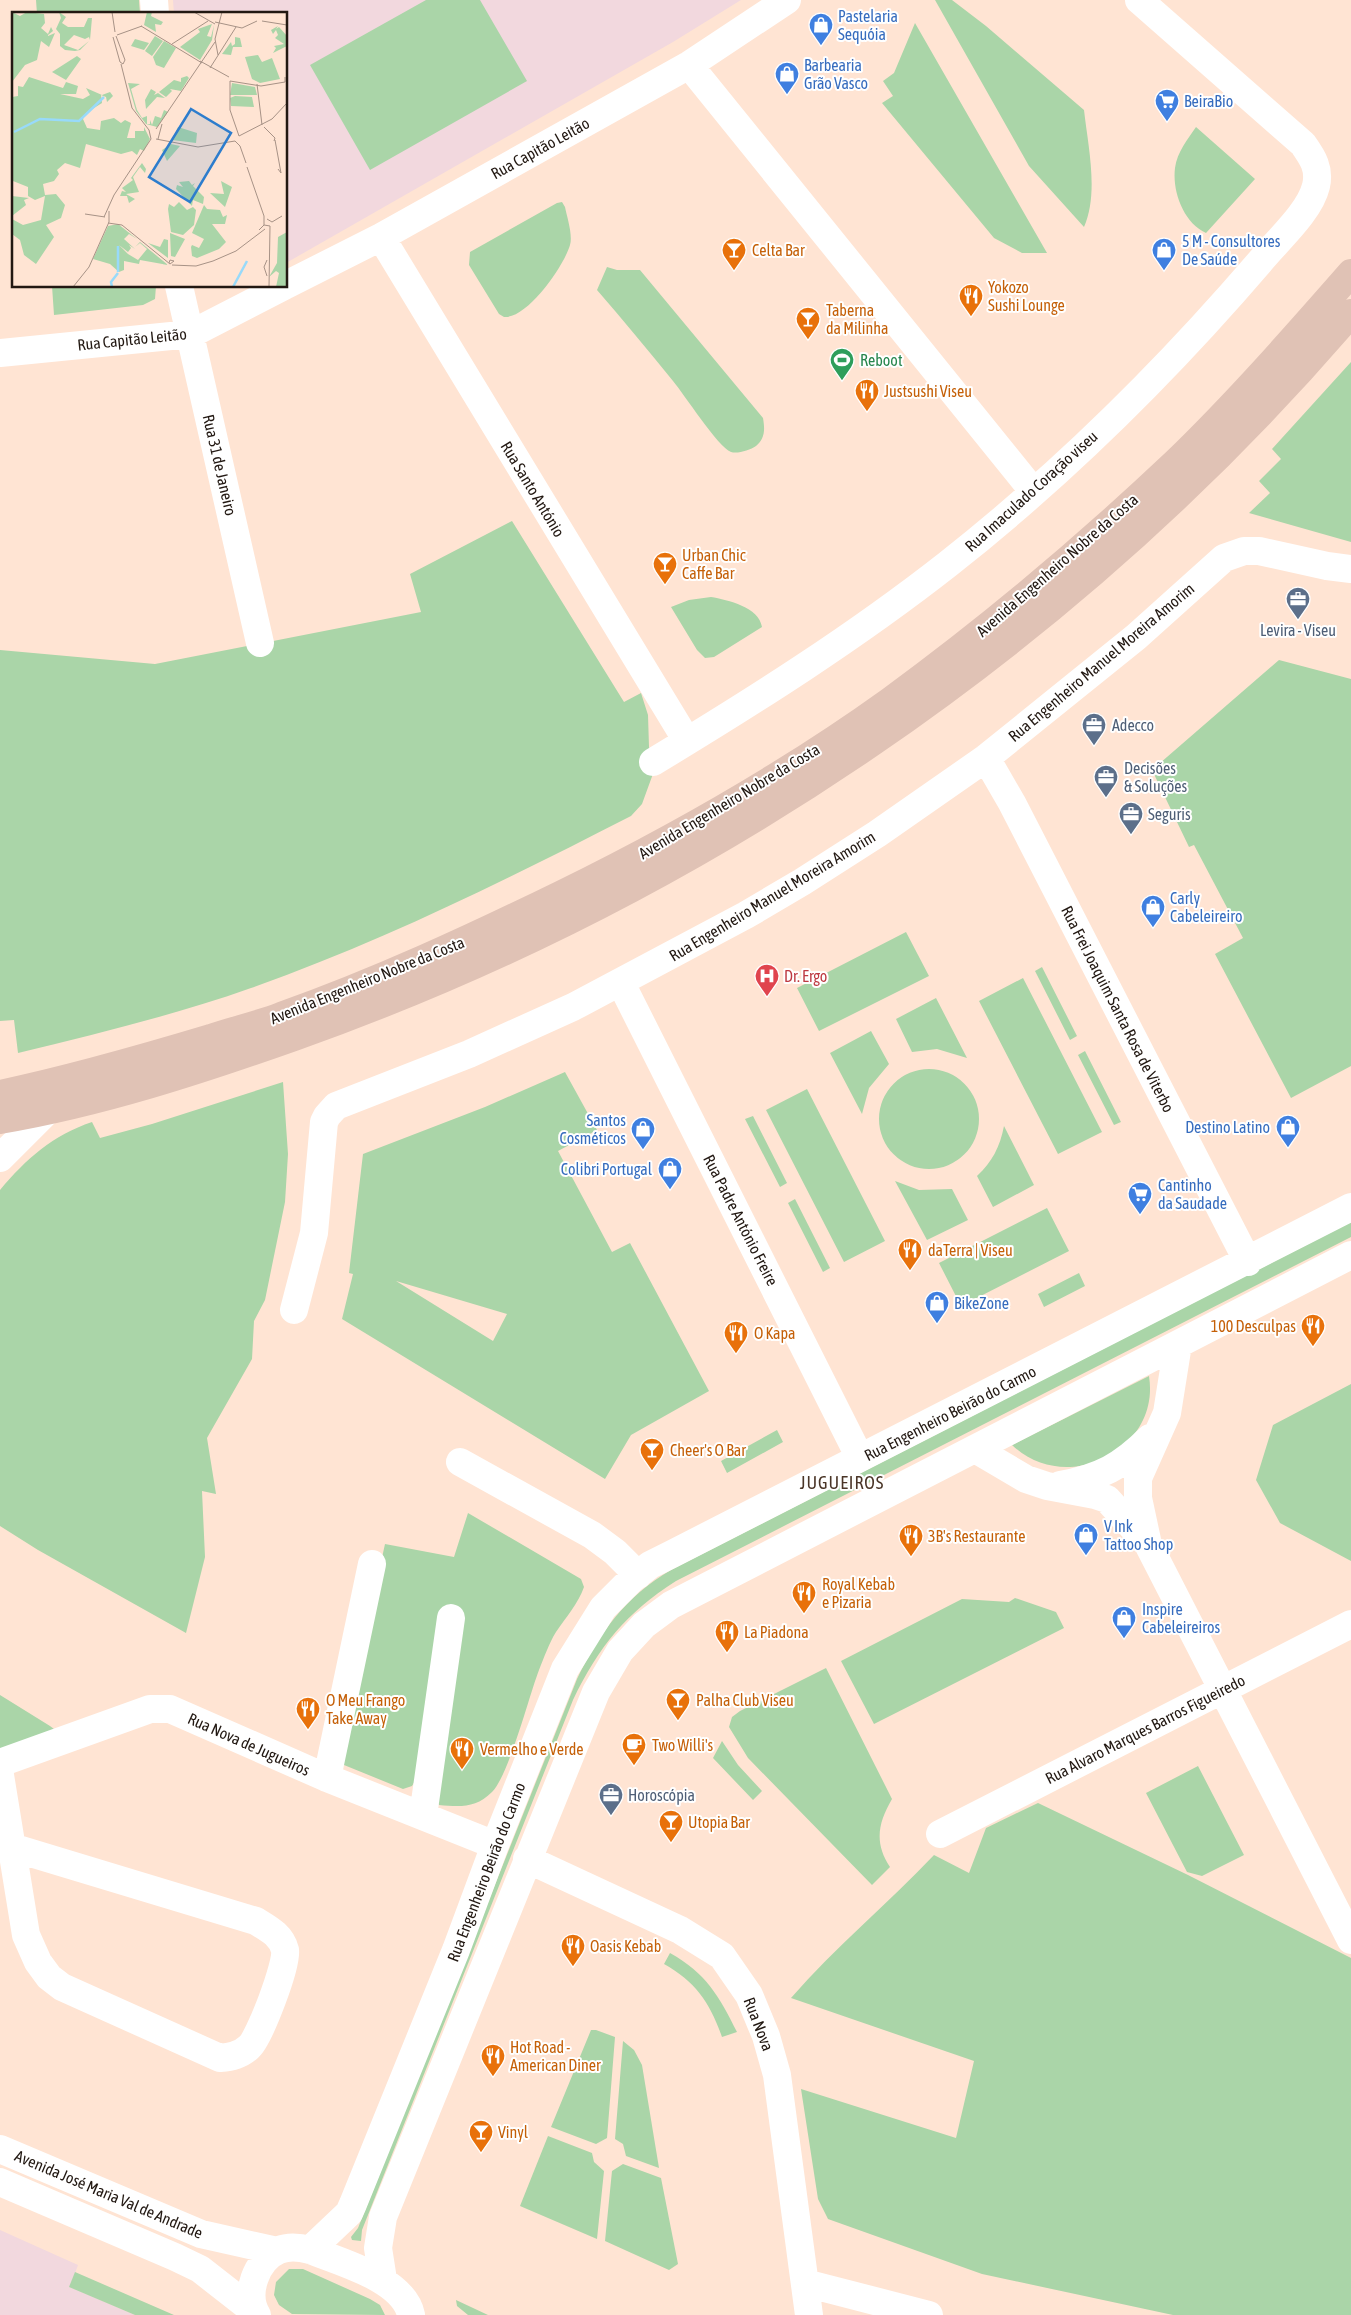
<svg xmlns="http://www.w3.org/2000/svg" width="1351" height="2315" font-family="'Asap Condensed',sans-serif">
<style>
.education{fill:#f2d8de}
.green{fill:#aad5a8;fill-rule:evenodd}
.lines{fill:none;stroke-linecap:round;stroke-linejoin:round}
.minor{stroke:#fff;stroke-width:28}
.major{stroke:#e0c2b5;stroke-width:28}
.labels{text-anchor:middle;stroke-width:4;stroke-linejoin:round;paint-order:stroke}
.shop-label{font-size:16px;fill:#366cbe;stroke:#fff;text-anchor:start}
.street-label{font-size:16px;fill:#221812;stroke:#fff}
.food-label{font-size:16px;fill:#c56008;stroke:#fff;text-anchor:start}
.leisure-label{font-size:16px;fill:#27864d;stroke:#fff;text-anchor:start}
.service-label{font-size:16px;fill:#4e5e75;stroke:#fff;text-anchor:start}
.health-label{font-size:16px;fill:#be3a42;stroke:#fff;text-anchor:start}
.neighbourhood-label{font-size:18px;letter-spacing:1px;fill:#4a3527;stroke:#fff}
.inset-river{fill:none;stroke:#98dafa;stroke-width:2.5}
.inset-road{fill:none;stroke:#a79286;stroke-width:1}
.view{fill:#2d7dcd;fill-opacity:0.15;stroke:#2d7dcd;stroke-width:2.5}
.inset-edge{fill:none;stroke:#221812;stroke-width:2.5}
</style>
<rect width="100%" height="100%" fill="#ffe4d3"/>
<path class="education" d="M173,0h568l-68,42 -387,221v-249h-112z
M0,2230l78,35 -8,22 65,28h-135z"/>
<path class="green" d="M36,0h103l1,14h-103z
M426,0h54l47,81 -157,89 -60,-105z
M935,0h17l34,26 98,84c4,36 15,83 0,117l-55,-61z
M915,23l132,230h-25l-28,-15 -112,-135 11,-7 -10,-15 11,-8z
M1196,127l59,52 -49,54c-22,-10 -34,-41 -31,-65 2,-16 13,-29 21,-41z
M562,202l3,5c2,10 8,28 5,38 -6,21 -43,74 -66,72l-5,-3 -30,-49 1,-13 87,-49z
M607,267l10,3h23l123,148c2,12 2,20 -7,28 -6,4 -18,8 -25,6 -13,-5 -47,-58 -58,-71 -25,-31 -50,-61 -76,-91z
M52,286h104l-1,13 -12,6 -89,10z
M1351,362v180l-102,-29 21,-20 -11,-12 22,-22 -9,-10z
M512,521l112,181 17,-9 7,22 1,32 5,24 -12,33 -11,12c-123,63 -249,126 -380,172 -76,27 -155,46 -233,65l-4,-33 -14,1v-371l155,14 266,-52 -11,-38z
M711,597c17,3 48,10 51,30l-48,30 -9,1 -8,-8 -26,-43 18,-7z
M1279,660l72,19v387l-60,32 -76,-144 28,-16 -49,-93 -5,2 -37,-77z
M906,932l23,44 -110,55 -22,-43z
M1042,967l35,69 -7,4 -35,-69z
M1023,978l79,154 -44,22 -79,-153z
M936,998l31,60 -30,-9 -25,3 -16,-33z
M871,1031l18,33 -20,24 -7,26 -32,-61z
M1085,1051l36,71 -7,3 -36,-70z
M879 1119a50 50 0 1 1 100 0a50 50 0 1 1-100 0Z
M565,1072l32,58 -39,21 54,101 18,-9 79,148 -78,44 -26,44 -263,-160 11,-45 -4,-1 14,-119 122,-47zM396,1281l111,33 -14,27z
M283,1082l5,72 -3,48 -20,98 -11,21 -2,38 -45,79 9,56 -14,-3 3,66 -19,76 -148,-83 -38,-24v-336c26,-31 53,-55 92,-68l8,16 52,-14z
M807,1089l78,152 -41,21 -78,-152z
M753,1116l34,67 -7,4 -35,-68z
M1004,1126l30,59 -41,22 -16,-31c15,-14 23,-29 27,-50z
M895,1181l24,9 33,-1 16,31 -41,20z
M795,1199l35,69 -7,4 -35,-69z
M1047,1208l22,43 -108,55 -22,-43z
M1351,1222v15l-675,344c-50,32 -77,65 -103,119l-211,530 -1,11 -9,-1 -1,-3 7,-9 219,-549c22,-46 49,-83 94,-109z
M1079,1273l6,13 -41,21 -6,-13z
M1149,1376c12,74 -83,121 -137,69z
M1351,1384v177l-71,-38 -24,-43 17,-55z
M777,1430l6,12 -56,31 -6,-12z
M468,1513l113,66 3,8c-6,17 -18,30 -28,45 -7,11 -12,26 -17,38 -10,26 -30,105 -47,122 -16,16 -31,15 -53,13l-21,-29 -6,10 -9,3 -59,-24 -5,-5v-7l46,-209 69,13z
M1015,1598l41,14 8,16 -190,96 -33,-63 121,-62 47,3z
M826,1668l66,131c-14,24 -18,44 -2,68l-18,18 -124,-127 -19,-31 3,-10 8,-6z
M0,1695l50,31 8,6 -58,19z
M722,1741l16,24 24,26 -9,9 -40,-42z
M1198,1766l46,89 -42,21 -15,-4 -41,-79z
M1038,1803l150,72 163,83v357h-178l-191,-41 -154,-55 -10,-20 -17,-110 155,49 18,-77 -183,-63c44,-51 97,-94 143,-143l35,18 17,-45z
M670,1953c36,20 49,43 67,79l-15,5c-12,-34 -26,-55 -58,-73z
M591,2030h5l19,7 -8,101 -11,6 -45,-17z
M623,2041l11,9 8,15 17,103 -33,-12 -3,-12 -8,-5z
M548,2136l44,17 2,9 10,9 -7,68 -77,-33z
M623,2164l38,14 17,86 -9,6 -64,-29 7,-70z
M289,2269h14l67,30 10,6 5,10 -93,-1 -13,-9 -5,-10 2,-13z
M75,2272l99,43h-39l-66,-28z
M456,2300l32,15h-20l-11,-9z"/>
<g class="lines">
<path class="minor" d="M154,0l1,14
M689,65l345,427
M381,237l306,504
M286,285l95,-48 308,-172 98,-65
M179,286l81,357
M0,353l191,-19 93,-48
M986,758l26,45 236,459
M653,762c101,-61 202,-125 295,-198 113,-89 222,-197 316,-307 16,-19 46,-46 52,-71 4,-17 -3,-28 -13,-42l-164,-144
M621,983l239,475
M0,1158l46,-46
M294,1310l20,-77 10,-111 3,-6 9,-10 133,-52 104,-47 173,-92 56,-33 75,-48 109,-76 150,-121 88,-79 20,-7h15l68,15 24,3
M975,1449l51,30 21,7 48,9 12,4 41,45 203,396
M460,1462l132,73 23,17 23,23
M1060,1485c40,-7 62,-19 90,-47
M1147,1540l-9,-42v-20l29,-65 11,-69
M0,1763l150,-54h20l157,69 168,67
M0,1775l26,160 12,27 11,15 13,10 158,71c11,-1 21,-3 29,-11 10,-8 39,-84 36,-97 -4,-15 -16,-21 -29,-29l-245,-74
M327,1778l45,-214
M423,1816l28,-198
M940,1834l411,-210
M527,1859l153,71 42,26 27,39 17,41 11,39 32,240
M0,2149l201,85 76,17
M0,2182l175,75 25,12 55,43
M310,2250l39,-37 4,-9 103,-254 39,-105 70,-176 38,-61 28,-28 19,-15 22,-11 679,-347
M383,2280l-5,-32 5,-31 213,-525 24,-41 24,-26 27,-20 680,-350
M805,2283l124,32
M257,2315c-13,-21 -1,-55 22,-65 10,-4 20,-3 31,0 30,12 94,29 101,65"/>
<path class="major" d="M0,1094c72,-15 141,-35 211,-56 23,-8 47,-13 70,-22 96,-34 189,-77 281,-122 114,-56 225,-119 328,-193 100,-73 195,-153 285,-238 62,-60 119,-125 176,-190
M0,1120c100,-17 198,-49 294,-83 406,-144 777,-396 1057,-724"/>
</g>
<defs>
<symbol id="shop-pin" viewBox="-11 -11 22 30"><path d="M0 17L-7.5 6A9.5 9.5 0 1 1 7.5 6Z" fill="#3f7fe0" stroke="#fff"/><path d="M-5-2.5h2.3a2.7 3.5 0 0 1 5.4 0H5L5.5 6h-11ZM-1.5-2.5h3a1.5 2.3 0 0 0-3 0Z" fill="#fff"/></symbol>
<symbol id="supermarket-pin" viewBox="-11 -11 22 30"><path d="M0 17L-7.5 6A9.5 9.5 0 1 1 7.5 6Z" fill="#3f7fe0" stroke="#fff"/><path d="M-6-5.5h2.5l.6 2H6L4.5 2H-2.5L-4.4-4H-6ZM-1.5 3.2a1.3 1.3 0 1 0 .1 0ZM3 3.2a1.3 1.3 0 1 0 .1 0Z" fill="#fff"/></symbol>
<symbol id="bar-pin" viewBox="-11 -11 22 30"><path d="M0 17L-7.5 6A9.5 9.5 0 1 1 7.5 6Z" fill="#e8710a" stroke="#fff"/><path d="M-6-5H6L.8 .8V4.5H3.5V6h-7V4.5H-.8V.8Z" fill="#fff"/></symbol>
<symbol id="restaurant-pin" viewBox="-11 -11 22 30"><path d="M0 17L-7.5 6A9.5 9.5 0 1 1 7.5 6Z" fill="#e8710a" stroke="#fff"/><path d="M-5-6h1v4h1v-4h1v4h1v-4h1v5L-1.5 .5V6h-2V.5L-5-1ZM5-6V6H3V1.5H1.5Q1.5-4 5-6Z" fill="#fff"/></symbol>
<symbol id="stadium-pin" viewBox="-11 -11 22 30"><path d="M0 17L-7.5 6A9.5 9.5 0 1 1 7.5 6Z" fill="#2e9e5b" stroke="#fff"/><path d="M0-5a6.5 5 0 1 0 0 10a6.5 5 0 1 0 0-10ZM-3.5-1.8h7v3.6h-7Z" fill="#fff"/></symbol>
<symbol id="office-pin" viewBox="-11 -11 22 30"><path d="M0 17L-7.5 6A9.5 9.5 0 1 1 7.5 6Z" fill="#5c6f8a" stroke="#fff"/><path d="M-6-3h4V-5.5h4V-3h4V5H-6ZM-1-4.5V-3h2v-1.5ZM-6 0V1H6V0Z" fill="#fff"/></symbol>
<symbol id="hospital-pin" viewBox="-11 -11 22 30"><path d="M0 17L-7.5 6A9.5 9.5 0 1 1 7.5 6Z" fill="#e0444e" stroke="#fff"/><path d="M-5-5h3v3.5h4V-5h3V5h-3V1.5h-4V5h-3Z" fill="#fff"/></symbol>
<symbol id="cafe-pin" viewBox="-11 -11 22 30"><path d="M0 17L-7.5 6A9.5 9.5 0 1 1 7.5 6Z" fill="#e8710a" stroke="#fff"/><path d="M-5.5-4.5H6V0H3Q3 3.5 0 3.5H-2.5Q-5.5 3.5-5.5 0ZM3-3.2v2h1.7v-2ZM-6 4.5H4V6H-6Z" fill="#fff"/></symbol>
</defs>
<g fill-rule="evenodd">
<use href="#shop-pin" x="807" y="11" width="28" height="38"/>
<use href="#shop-pin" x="773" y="60" width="28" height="38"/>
<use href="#supermarket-pin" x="1153" y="87" width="28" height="38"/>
<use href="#bar-pin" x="720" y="236" width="28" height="38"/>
<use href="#shop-pin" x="1150" y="236" width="28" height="38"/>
<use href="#restaurant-pin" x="957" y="282" width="28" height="38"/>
<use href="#bar-pin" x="794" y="305" width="28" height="38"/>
<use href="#stadium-pin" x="828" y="346" width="28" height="38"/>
<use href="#restaurant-pin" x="853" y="377" width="28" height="38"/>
<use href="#bar-pin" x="651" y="550" width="28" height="38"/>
<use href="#office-pin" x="1284" y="585" width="28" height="38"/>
<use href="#office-pin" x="1080" y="711" width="28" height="38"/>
<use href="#office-pin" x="1092" y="763" width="28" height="38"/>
<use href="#office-pin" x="1117" y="800" width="28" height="38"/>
<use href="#shop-pin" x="1139" y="893" width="28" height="38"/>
<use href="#hospital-pin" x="753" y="962" width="28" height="38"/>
<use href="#shop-pin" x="1274" y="1113" width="28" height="38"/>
<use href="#shop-pin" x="629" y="1115" width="28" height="38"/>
<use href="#shop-pin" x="656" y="1155" width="28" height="38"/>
<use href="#supermarket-pin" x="1126" y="1180" width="28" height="38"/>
<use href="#restaurant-pin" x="896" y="1236" width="28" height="38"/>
<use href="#shop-pin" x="923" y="1289" width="28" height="38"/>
<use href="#restaurant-pin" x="1299" y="1312" width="28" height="38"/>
<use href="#restaurant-pin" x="722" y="1319" width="28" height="38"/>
<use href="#bar-pin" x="638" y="1436" width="28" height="38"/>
<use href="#shop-pin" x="1072" y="1521" width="28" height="38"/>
<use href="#restaurant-pin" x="897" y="1522" width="28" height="38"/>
<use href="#restaurant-pin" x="790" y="1579" width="28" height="38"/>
<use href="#shop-pin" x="1110" y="1604" width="28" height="38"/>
<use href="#restaurant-pin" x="713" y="1618" width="28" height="38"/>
<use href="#bar-pin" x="664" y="1686" width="28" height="38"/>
<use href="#restaurant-pin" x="294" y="1695" width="28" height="38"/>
<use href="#cafe-pin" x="620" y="1731" width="28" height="38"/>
<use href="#restaurant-pin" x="448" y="1735" width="28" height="38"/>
<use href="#office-pin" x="597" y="1781" width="28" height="38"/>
<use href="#bar-pin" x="657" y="1808" width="28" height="38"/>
<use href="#restaurant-pin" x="559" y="1932" width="28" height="38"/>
<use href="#restaurant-pin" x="479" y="2042" width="28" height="38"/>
<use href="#bar-pin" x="467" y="2118" width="28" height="38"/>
</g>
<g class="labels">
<g class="shop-label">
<text x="838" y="22">Pastelaria<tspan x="838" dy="18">Sequóia</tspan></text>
<text x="804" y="71">Barbearia<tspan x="804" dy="18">Grão Vasco</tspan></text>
<text x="1184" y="107">BeiraBio</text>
<text x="1182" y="247">5 M - Consultores<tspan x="1182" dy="18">De Saúde</tspan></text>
<text x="1170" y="904">Carly<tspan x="1170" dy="18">Cabeleireiro</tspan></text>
<text x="626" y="1126" text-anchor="end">Santos<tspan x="626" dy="18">Cosméticos</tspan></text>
<text x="1270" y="1133" text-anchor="end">Destino Latino</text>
<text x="652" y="1175" text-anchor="end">Colibri Portugal</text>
<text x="1158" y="1191">Cantinho<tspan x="1158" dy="18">da Saudade</tspan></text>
<text x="954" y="1309">BikeZone</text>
<text x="1104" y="1532">V Ink<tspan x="1104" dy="18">Tattoo Shop</tspan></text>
<text x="1142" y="1615">Inspire<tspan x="1142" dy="18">Cabeleireiros</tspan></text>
</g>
<g class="street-label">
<text transform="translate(540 148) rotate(-29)" y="6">Rua Capitão Leitão</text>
<text transform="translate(132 339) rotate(-6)" y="6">Rua Capitão Leitão</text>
<text transform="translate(220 465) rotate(77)" y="6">Rua 31 de Janeiro</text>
<text transform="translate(533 489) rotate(59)" y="6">Rua Santo António</text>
<text transform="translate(1031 491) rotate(-42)" y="6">Rua Imaculado Coração viseu</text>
<text transform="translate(1057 565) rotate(-41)" y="6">Avenida Engenheiro Nobre da Costa</text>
<text transform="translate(1101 662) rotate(-40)" y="6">Rua Engenheiro Manuel Moreira Amorim</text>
<text transform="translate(729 801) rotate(-31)" y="6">Avenida Engenheiro Nobre da Costa</text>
<text transform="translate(772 896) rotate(-31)" y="6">Rua Engenheiro Manuel Moreira Amorim</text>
<text transform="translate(367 980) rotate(-22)" y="6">Avenida Engenheiro Nobre da Costa</text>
<text transform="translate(1118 1009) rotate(63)" y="6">Rua Frei Joaquim Santa Rosa de Viterbo</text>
<text transform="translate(741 1220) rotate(63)" y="6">Rua Padre António Freire</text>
<text transform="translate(950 1413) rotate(-27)" y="6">Rua Engenheiro Beirão do Carmo</text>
<text transform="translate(1145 1729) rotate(-27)" y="6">Rua Alvaro Marques Barros Figueiredo</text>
<text transform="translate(249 1744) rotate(24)" y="6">Rua Nova de Jugueiros</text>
<text transform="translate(486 1872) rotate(-69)" y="6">Rua Engenheiro Beirão do Carmo</text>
<text transform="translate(759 2024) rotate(69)" y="6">Rua Nova</text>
<text transform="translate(109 2194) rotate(23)" y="6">Avenida José Maria Val de Andrade</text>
</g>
<g class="food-label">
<text x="752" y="256">Celta Bar</text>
<text x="988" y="293">Yokozo<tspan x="988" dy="18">Sushi Lounge</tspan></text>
<text x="826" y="316">Taberna<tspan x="826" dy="18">da Milinha</tspan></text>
<text x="884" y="397">Justsushi Viseu</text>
<text x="682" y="561">Urban Chic<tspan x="682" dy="18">Caffe Bar</tspan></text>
<text x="928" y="1256">daTerra | Viseu</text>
<text x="1296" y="1332" text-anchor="end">100 Desculpas</text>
<text x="754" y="1339">O Kapa</text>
<text x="670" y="1456">Cheer's O Bar</text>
<text x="928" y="1542">3B's Restaurante</text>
<text x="822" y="1590">Royal Kebab<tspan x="822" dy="18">e Pizaria</tspan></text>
<text x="744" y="1638">La Piadona</text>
<text x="326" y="1706">O Meu Frango<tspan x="326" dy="18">Take Away</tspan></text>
<text x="696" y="1706">Palha Club Viseu</text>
<text x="652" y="1751">Two Willi's</text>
<text x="480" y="1755">Vermelho e Verde</text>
<text x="688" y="1828">Utopia Bar</text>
<text x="590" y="1952">Oasis Kebab</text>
<text x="510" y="2053">Hot Road -<tspan x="510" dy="18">American Diner</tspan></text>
<text x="498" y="2138">Vinyl</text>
</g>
<g class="leisure-label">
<text x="860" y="366">Reboot</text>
</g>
<g class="service-label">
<text x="1298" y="636" text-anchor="middle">Levira - Viseu</text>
<text x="1112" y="731">Adecco</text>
<text x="1124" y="774">Decisões<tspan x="1124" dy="18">&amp; Soluções</tspan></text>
<text x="1148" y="820">Seguris</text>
<text x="628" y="1801">Horoscópia</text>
</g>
<g class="health-label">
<text x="784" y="982">Dr. Ergo</text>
</g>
<g class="neighbourhood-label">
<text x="842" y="1489">JUGUEIROS</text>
</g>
</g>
<g transform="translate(12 12)">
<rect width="275" height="275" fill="#ffe4d3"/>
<path d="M0,0l8,4 7,-4 17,2 1,9 -4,5 7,6 3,-7 2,4 -5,4v1l7,-3 -6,14 -8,-6 -4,19 -12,5 -13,17zM47,0l7,5 -4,6 6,4h16l4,-9h4l-2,22 -1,-3 -4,2 -11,-4 -10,10 14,5 11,-9 -9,9 -5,1 -10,-1 -5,-4v-12l-4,-5 5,-11zM135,0h5l-1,4 12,6 -2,3 -6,-1 1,8 -12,-7zM200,12l-5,12 4,1 3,-12 -2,15 -12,20 -20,-13 20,-15 -2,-3zM266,14l-2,3 3,-2 8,9v10l-14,7 3,-5 -2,-2 10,-2 -9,-6 3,-3 -2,-5 -3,4 -2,-4zM143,24l8,5 -11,15 -7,-5zM223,25l5,1 2,9h-9l-2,8 -9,-1 9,-12 1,4 3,-2zM123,27l14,4 -5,7 -13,-4zM152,29l12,7 -12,20 -8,-3 -3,-8zM246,43l4,7 10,-4 8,21 -20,4 -8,-4 -7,-22zM65,44l4,3 -15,21 -14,-8zM175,64l2,2 -8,13 -11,-2 2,2 -6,6 -7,-5 15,-12 7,2v-4zM17,65l34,11 3,-6 12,4 -2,8h-16l23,5 7,-4 -4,-7 16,7 8,-3 3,4 -6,6 -1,-5 -5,-2 1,8 -16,10 -3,6 4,9 13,2 1,-9 13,-3 7,5 4,-3 6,3 -4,15h8v-7h9v-4l6,12 -6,12 -4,-2 -3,6 -5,-4 -11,3 -35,-10 -6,24 -15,-5 -8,7 2,4 -5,7 -11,3 2,11 11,-1 9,11 -4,13 -15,7 8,12 -18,27 -12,-9 -4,-15 -8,-6v-15l11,6 18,-5 4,-24 -10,4 -7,-4v-9l-15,-6 -1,2v-86l6,-1v-10l5,1zM116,71l12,1 -9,5 6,21 5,8 5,-2v8h3v-4l2,5 3,-9 6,2 3,-8 4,2 -11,15 -11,-3 -10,-13zM220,71l23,4 2,8h-27zM139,77l5,3 -2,3 4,-2 7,5 -8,-1 -11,12 -1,-9zM223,84l17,1 2,10 -23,-1 -1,-8zM166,115l19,6 -1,10 -24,-3zM159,132l9,2 -13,15 -5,-11zM130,151l4,6 -1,4 -5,-6 -7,10 6,15 -13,2 9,5 -6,4 -2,-7h-7l2,-5 4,1 -4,-4 11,-8 -2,-2zM177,169l3,4 3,-2 -2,3 11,11 -1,7 -10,-4 -1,6 -16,-17 1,-4 6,2 -4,-5zM209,169l11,6 -7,20 -15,-14 14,1zM0,184l17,2 -5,2 2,5 -14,11zM167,190l8,8 6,-3 3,3 -2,15 -11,10 -12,-3 -3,-23 1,-5 5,3zM192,193l3,4 13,1 3,7 4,-2 -2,9h-13l14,18 -7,7 -22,9 -5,-2 -1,-9 1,-2 7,3 5,-9 -12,-6zM106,212l19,15 -8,-5 -5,5 11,10 -6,-4 2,3 -3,4 -9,-7 9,9 10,6 9,-11 -7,-6 -5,4 5,-5 28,23 -28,-5 -1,4 -15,-3v9l-5,2 -9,-8 -17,-5 15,-33zM275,220v55h-11l3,-14 -3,-2 -7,6 8,-14 1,-26zM158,221l15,6 -10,18 -4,-1zM152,227l4,1v18l-20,-15 12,4z" fill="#aad5a8"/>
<path class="inset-river" d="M2,120l26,-13 39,2 25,-24M106,260v-26M100,275l-1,-5 7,-9M221,275l14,-26"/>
<path class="inset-road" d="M100,0l3,20M182,0l21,12M250,9l25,4M203,10l27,6 15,-7M129,14l61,37M105,23l25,-9M101,25l7,25 3,2 2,-4 -9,-24M160,32l36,-23M206,43l-3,-16 7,-27M188,49l29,16M198,56l26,-41M218,69l31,5 24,-4v-5M218,69v29l9,26M245,72l5,41M252,115l11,11 -1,3M144,117l59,-87M227,124l33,-17 15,-16M144,127l42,8 37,-6 5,5 6,17M146,127l4,-15M263,128l6,33 -3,-4M235,155l17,49v9l-5,5M73,202l20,3M92,205l10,-22 37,-56 -2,-9 -17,-22 -11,-44M255,207l5,3 10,-6M96,211l14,2 48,39 4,-3 -4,-1 -1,3M252,213l6,1 -1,61M160,253l24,1 17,-5 23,-10 29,-22M255,264l-3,-9 3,-7M61,275l16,-20 20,-45v-11"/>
<path class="view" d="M179,97l40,24 -41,69 -41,-25z"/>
<rect width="275" height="275" class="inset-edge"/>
</g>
</svg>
